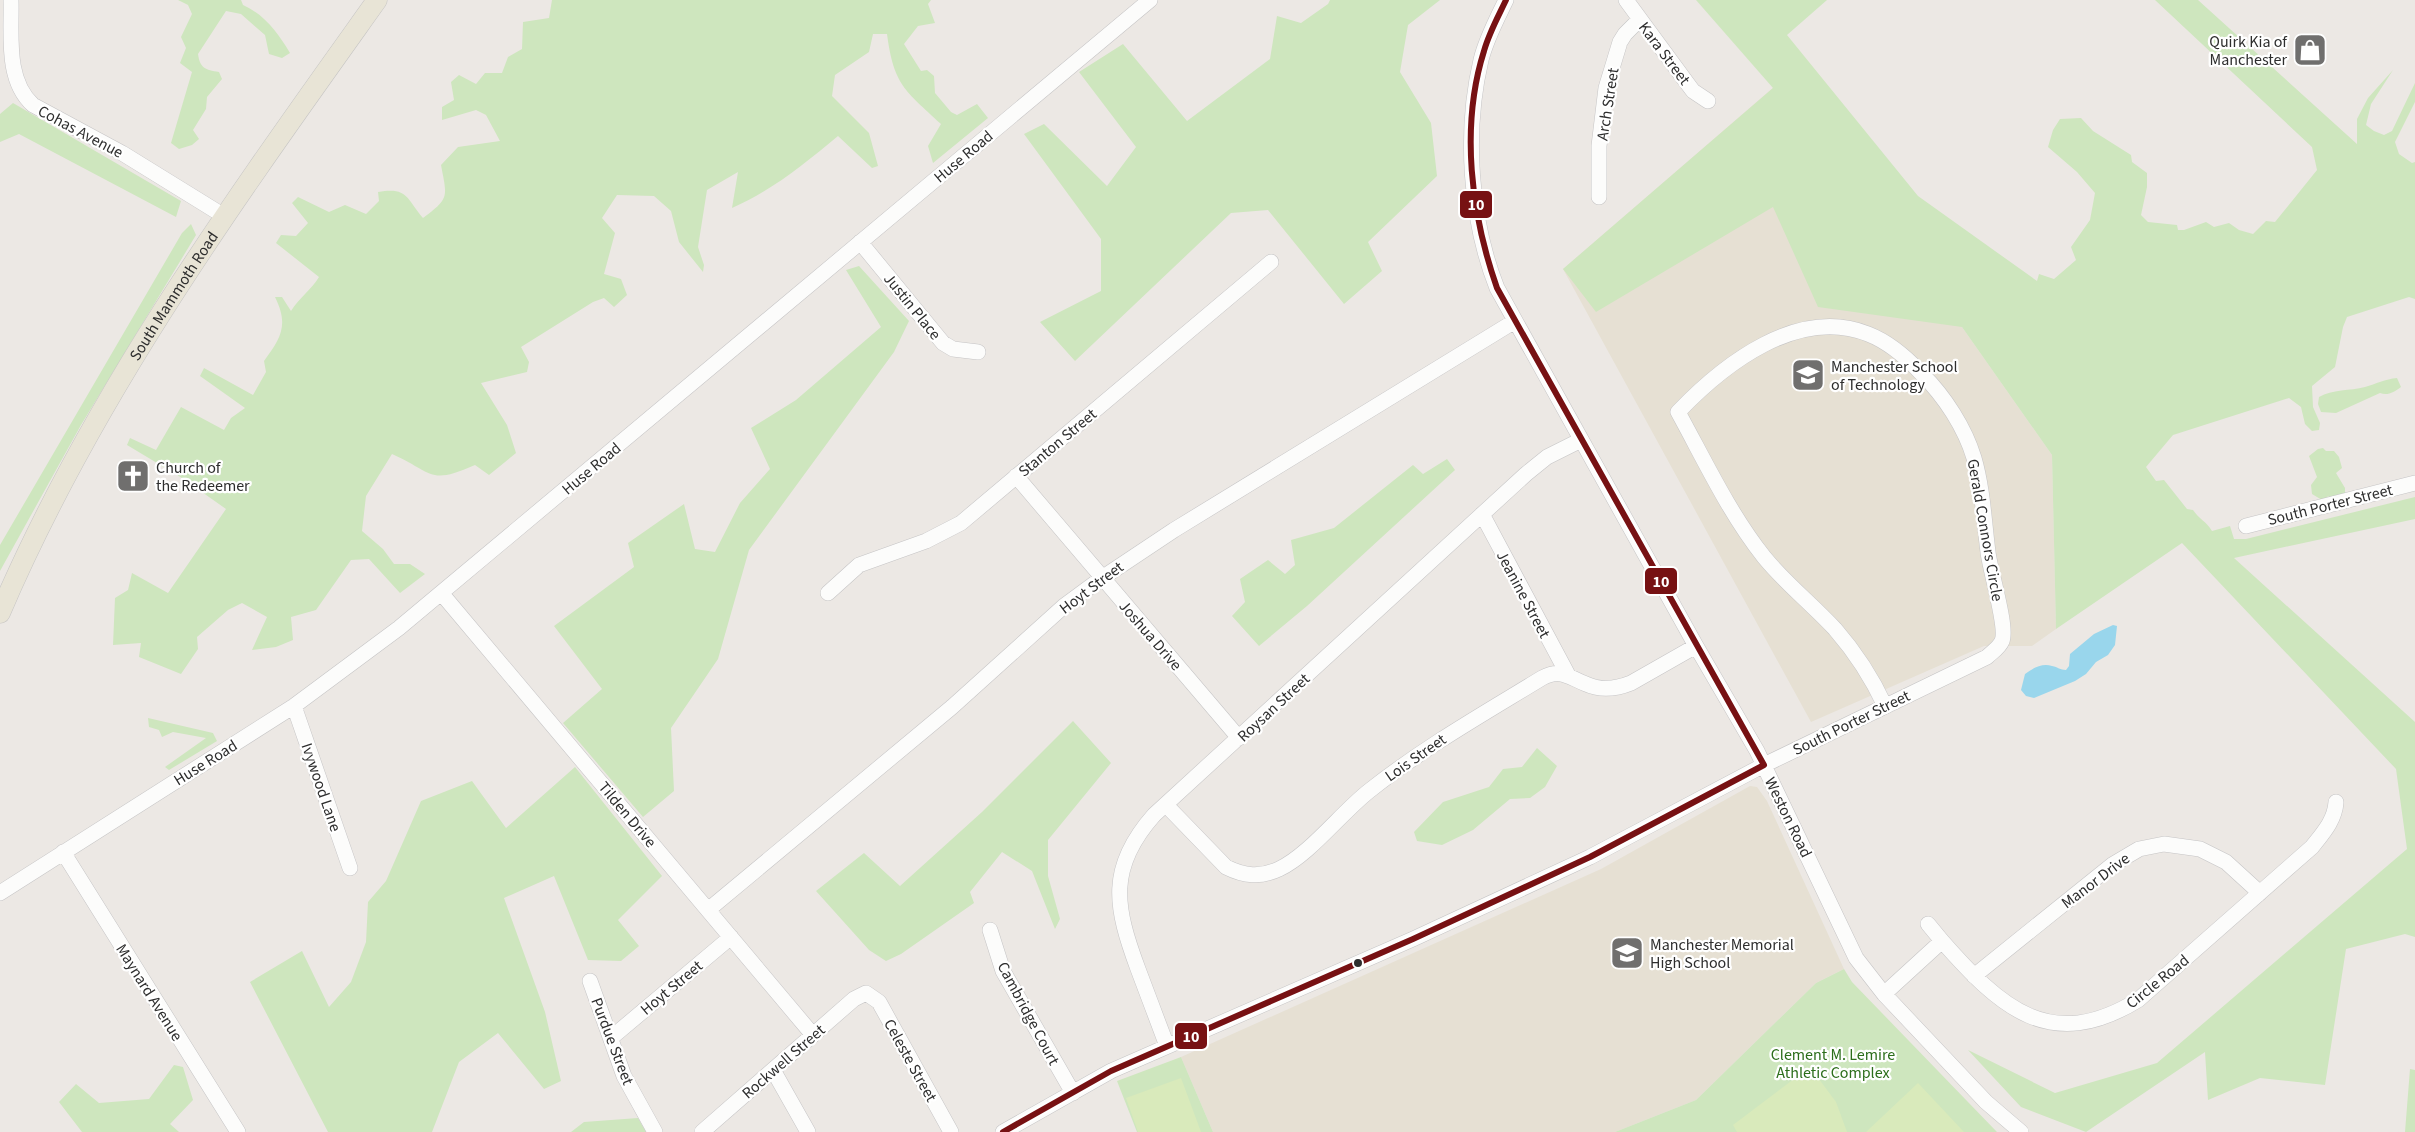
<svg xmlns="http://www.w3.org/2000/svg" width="2415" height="1132" font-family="'Source Sans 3',sans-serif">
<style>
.education{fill:#e6e0d3}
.green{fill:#cee6be}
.pitch{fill:#d9eabb}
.water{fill:#99d6ec}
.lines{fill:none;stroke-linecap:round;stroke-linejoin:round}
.minor-casing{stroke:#c5c4c5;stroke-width:16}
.major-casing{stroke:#c6c5c4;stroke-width:21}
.minor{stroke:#fcfcfb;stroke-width:15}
.major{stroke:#e8e4d6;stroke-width:20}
.bus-1-casing{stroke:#fff;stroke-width:10}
.bus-1{stroke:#771113;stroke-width:6}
.bus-dot{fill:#2e2e2e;stroke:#fff;stroke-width:2}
.labels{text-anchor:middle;stroke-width:4.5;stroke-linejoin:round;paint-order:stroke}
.poi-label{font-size:16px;fill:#2e2e2e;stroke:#fff;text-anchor:start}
.street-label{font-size:16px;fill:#2e2e2e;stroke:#fff}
.park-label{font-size:16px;fill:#2c6e1b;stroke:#fff}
.line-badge{stroke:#fff;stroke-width:2}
.badge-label{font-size:16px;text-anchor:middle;font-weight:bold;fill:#fff}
</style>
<rect width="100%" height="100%" fill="#ece8e4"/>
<path class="education" d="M1781,81l181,246 90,128 4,174 -24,17h-48l-173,76 -248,-453z
M1750,786l7,1 10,14 77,168 -28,14 -120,117 -81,32h-402l-32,-75 420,-188z"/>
<path class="green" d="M178,0h63l2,5c22,10 35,28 47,48l-8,5 -13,-4 -4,-19 -24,-21 -15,-3 -28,43c2,14 7,16 21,18l3,7 -15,18 -1,12 -13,21 6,9 -7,6 -13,4 -8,-6 21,-71 -12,-9 6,-15 -5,-11 11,-23 -4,-9z
M552,0h379l-3,4 7,19 -17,3 -14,18 17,27 6,-1 7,6 1,17 16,19 6,3 20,-11 11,14 -55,45 -5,-17 13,-22c-36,-34 -47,-38 -54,-90h-14l-4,18 -34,23 -3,21 37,37 9,33 -6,2 -34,-32c-35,29 -64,53 -106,72l6,-36 -31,18 -9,57 6,18 -1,7 -24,-30 -8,-31 -17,-15 -37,-1 -15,23 13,15 -11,41 17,5 6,16 -13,12 -10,-9 -11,4 -72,45 8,15 -2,10 -46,11 26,42 9,28 -27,22 -14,-10c-47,21 -42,7 -83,-11l-26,42 -4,35 21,18 11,15h16l15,10 -25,19 -31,-34 -18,1 -35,50 -25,7 2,23 -17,7 -24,3 15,-33 -25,-14 -14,7 -31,27 1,12 -17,25 -42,-17 2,-14 -28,2 2,-47 13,-8 4,-17 36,20 58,-84 -44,-31 -55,-33 3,-7 26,12 25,-43 43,23 7,-12 14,-10 -45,-32 4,-8 49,27 13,-23 -2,-11c17,-23 25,-36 11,-64h7l9,14c8,-13 20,-21 28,-34l-43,-34 5,-8 15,1 12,-13 -16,-20 6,-6 31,15 16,-7 21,9 13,-13 -1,-9c30,-5 28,6 45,26 27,-20 24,-21 18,-53l17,-18 42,-6 -14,-26 -10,-5 -34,10v-13l12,-7 -3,-18 8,-7 17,9 9,-11h17l6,-16 14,-8 1,-27 26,-4z
M1330,0h110l-32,25 -8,47 31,51 6,53 -69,66 14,29 -38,33 -76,-94 -37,3 -156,148 -35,-39 61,-31v-52l-77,-105 20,-10 63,62 29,-39 -57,-75 44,-28 64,77 83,-62 7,-43 24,7 27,-19z
M1696,0h131l-40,35 131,161 119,85 2,-7 15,5 22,-19 -5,-13 19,-27 5,-27 -18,-21 -29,-25 5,-17 7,-11 21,-1 12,13 38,24 1,7 15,11v14l-6,28 7,7 29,3 1,5h6l22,-8 8,5 15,-4 10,7 14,4 13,-13 9,1 42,-52 -5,-23 -157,-147h43l159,144v-25l11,-21 25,-28 -22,34 -5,21 8,6 10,4 8,-4 23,-48v19l-20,40 4,12 13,9 3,-1v137l-6,-2 -62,20 -4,10 -8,40 -23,19 1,21 7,16 -1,7 -7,1 -7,-7 -4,-17 -12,-9 -116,37 -27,32 10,14 8,-1 23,29 6,1c6,9 13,11 19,21l18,-5 4,13h12l169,-42v22l-181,39 181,164v215l-10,-3 -59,15 -21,136 -65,-7 -52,22 -3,-48 -119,80 -65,-25 -53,-57 87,43 102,-30 250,-214 -11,-80 -214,-226 -126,86 -4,-174 -90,-128 -144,-20 -45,-100 -177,105 -33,-43 210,-181z
M13,103l168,98 -5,16 -157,-83 -19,8v-28z
M191,224l5,11 -115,190 -81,146v-26l182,-312z
M859,266l50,55 -15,31 -145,198 -31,109 -47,69 3,63 -31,26 -80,-94 39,-34 -48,-63 80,-59 -6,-24 56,-39 11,45 20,3 25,-49 30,-34 -19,-41 45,-28 85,-73 -35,-57z
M2397,378l4,9c-7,5 -13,9 -21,6l-44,20 -15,-1 -3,-8 1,-7c13,-8 31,-6 46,-10 11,-3 20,-8 32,-9z
M2323,448l3,3h8l5,6 3,11 -6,5 9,15v6l-14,5 -3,-3 -2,4h-4l-10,-6 -1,-9 6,-8 -8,-21 9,-7z
M1447,459l8,11 -148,136 -48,40 -27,-30 13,-14 -5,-23 28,-19 17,14 10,-9 -4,-25 43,-12 79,-63 10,9z
M148,718l65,15 4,8 -48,29 -4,-3 41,-29 -33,-6 -11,5 -3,-7 -10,-3z
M1073,721l38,42 -63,77v36l12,43 -5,10 -23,-58 -30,-19 -32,40 4,11 -73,51 -15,7 -17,-11 -53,-59 48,-38 36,33 82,-74z
M1537,748l20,18 -12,21 -15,11 -20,1 -37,31 -31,15 -25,-4 -3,-9 29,-30 46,-15 14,-18 19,-2z
M575,767l87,109 -44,44 21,26 -18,15 -33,-1 -34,-84 -50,22 41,114 16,69 -17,8 -46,-56 -39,29 -27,70h-104l-78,-150 52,-31 27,56 22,-25 15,-40 2,-40 18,-21 35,-80 51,-20 34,47z
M1844,969l8,13 145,150h-382l81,-32 120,-117z
M1181,1057l32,75h-76l-20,-51z
M174,1065l9,2 10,33 -23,24 9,8h-97l-23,-30 17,-18 23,19 50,-4z
M2410,1069l5,1v62h-10z
M638,1118l8,14h-75l13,-10z"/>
<path class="pitch" d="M1810,1067l26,35 11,30h-110l-4,-7z
M1181,1078l20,54h-63l-12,-34z
M1918,1083l46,49h-98z"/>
<path class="water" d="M2113,625l4,1 -2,19 -7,10 -12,7 -10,12 -11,7 -41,17 -8,-2 -5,-6 4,-16c8,-6 17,-11 27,-8 6,1 8,4 14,4l3,-4 1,-12 24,-20z"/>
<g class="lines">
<defs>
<path id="minor" d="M11,0c1,34 -6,80 22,105l89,48 102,63
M1506,0c-9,19 -20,39 -25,60 -17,72 -11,160 16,228l199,358 61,105 99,207 28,36 102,108 35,30
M1626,0l61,83 6,8 15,10
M1599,197v-51l7,-58 14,-46 5,-8 15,-15
M860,242l83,101 10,6 25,3
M1016,476l223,262
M1482,514l85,159
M2246,526l169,-43
M828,593l31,-28 67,-24 35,-18 310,-261
M442,594l371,441
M294,706l56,162
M1166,805l60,62c18,9 34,11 53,2 30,-14 62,-56 90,-78 54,-43 114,-77 173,-113 19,-10 26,-1 44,6 15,7 30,5 45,-1l65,-37
M63,852l175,280
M0,893l294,-187 105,-78 751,-628
M708,910l244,-203 112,-101 38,-28 72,-48 341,-209
M1928,924l14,17
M990,930l13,41 70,122
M1974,976l138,-111 27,-16 25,-5 36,5 26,13 34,31
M590,981l34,95 31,56
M1884,994l58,-53c58,66 108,113 196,59l174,-153c11,-14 23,-27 24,-45
M611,1038l120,-101
M1167,1046c-10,-26 -19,-51 -29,-77 -23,-62 -31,-101 16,-154l372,-341 21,-17 34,-17
M773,1070l35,62
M702,1132l152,-133 12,-6 13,9 72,130
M1003,1132l108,-61 302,-132 177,-82 174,-92 223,-108c5,-5 12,-9 15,-16 6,-13 -12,-70 -14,-89 -4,-31 -5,-63 -14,-94 -9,-30 -29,-61 -52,-84 -15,-16 -33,-32 -54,-40 -70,-28 -144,30 -190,78 27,49 51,101 86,145 22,27 48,47 71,72 20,23 37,49 50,77"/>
<g id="major">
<path id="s1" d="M0,613c95,-222 238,-418 377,-613"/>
</g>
</defs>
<use href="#minor" class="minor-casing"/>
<use href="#major" class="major-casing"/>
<use href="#minor" class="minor"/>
<use href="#major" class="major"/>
<defs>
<path id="bus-1" d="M1506,0c-8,17 -17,33 -22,51 -24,76 -13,163 13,237l267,477
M1003,1132l108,-61 302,-132 177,-82 174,-92"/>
</defs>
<use href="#bus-1" class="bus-1-casing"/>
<use href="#bus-1" class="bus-1"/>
</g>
<defs>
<symbol id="shop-square" viewBox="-11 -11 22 22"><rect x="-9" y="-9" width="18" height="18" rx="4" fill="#706f6e" stroke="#fff"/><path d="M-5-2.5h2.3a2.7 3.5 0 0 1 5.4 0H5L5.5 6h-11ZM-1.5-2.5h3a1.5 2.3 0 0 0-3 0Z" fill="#fff"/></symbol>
<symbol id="school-square" viewBox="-11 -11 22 22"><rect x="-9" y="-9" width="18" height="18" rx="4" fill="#706f6e" stroke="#fff"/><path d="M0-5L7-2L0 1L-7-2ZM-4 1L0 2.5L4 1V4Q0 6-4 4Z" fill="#fff"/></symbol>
<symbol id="church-square" viewBox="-11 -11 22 22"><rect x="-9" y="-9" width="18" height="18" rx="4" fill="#706f6e" stroke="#fff"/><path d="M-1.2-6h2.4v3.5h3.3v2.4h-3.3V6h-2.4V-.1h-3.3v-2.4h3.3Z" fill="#fff"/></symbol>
</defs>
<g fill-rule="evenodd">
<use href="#shop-square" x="2291" y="31" width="38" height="38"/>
<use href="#school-square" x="1789" y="356" width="38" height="38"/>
<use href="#church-square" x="114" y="457" width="38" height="38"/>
<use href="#school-square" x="1608" y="934" width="38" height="38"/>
</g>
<circle class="bus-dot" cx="1358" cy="963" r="5"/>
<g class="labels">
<g class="poi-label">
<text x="2287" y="47" text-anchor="end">Quirk Kia of<tspan x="2287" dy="18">Manchester</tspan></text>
<text x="1831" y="372">Manchester School<tspan x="1831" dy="18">of Technology</tspan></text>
<text x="156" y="473">Church of<tspan x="156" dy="18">the Redeemer</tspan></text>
<text x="1650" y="950">Manchester Memorial<tspan x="1650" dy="18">High School</tspan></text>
</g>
<g class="street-label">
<text transform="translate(1665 53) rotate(53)" y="6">Kara Street</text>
<text transform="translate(1607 104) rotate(-81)" y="6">Arch Street</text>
<text transform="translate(81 131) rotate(28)" y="6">Cohas Avenue</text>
<text transform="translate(963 156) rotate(-40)" y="6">Huse Road</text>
<text dy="6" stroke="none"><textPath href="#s1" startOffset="362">South Mammoth Road</textPath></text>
<text transform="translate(913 306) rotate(51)" y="6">Justin Place</text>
<text transform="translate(1057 442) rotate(-40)" y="6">Stanton Street</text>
<text transform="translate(591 468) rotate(-40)" y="6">Huse Road</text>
<text transform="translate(2330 504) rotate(-14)" y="6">South Porter Street</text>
<text transform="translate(1986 530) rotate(80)" y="6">Gerald Connors Circle</text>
<text transform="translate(1091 587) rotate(-37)" y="6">Hoyt Street</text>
<text transform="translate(1524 594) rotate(62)" y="6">Jeanine Street</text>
<text transform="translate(1151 635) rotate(49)" y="6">Joshua Drive</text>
<text transform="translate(1273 707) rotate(-43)" y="6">Roysan Street</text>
<text transform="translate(1851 722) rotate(-26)" y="6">South Porter Street</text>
<text transform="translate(1415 757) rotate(-35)" y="6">Lois Street</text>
<text transform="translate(205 762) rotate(-32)" y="6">Huse Road</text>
<text transform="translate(322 787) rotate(71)" y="6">Ivywood Lane</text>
<text transform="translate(628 814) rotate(50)" y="6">Tilden Drive</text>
<text transform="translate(1789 817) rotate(64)" y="6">Weston Road</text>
<text transform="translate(2095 880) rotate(-37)" y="6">Manor Drive</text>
<text transform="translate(2157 981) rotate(-39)" y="6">Circle Road</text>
<text transform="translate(671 987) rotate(-40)" y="6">Hoyt Street</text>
<text transform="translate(150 992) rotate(58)" y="6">Maynard Avenue</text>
<text transform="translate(1029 1013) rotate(62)" y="6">Cambridge Court</text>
<text transform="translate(613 1041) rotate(69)" y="6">Purdue Street</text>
<text transform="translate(911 1060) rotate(61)" y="6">Celeste Street</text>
<text transform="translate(783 1061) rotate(-41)" y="6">Rockwell Street</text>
</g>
<g class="park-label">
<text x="1833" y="1060">Clement M. Lemire<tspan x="1833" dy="18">Athletic Complex</tspan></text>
</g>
</g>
<g class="line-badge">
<rect x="1459" y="190" width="34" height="29" rx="6" fill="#771113"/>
<rect x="1644" y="567" width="34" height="28" rx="6" fill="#771113"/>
<rect x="1174" y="1022" width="34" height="28" rx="6" fill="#771113"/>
</g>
<g class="badge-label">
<text x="1476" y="210">10</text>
<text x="1661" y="587">10</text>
<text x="1191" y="1042">10</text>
</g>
</svg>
